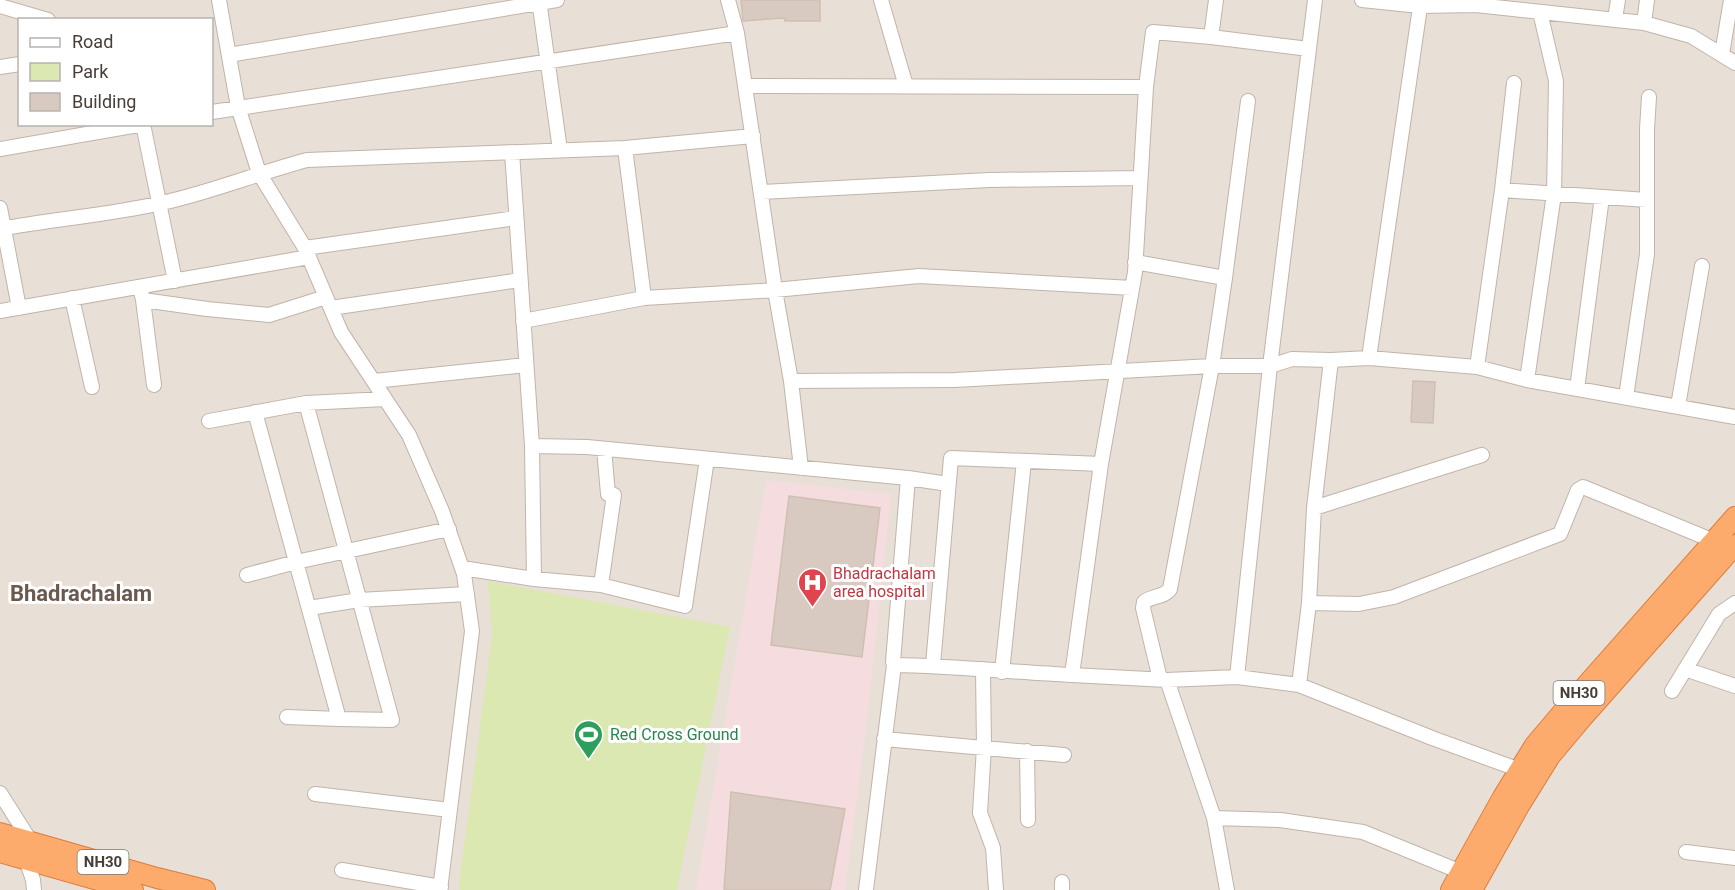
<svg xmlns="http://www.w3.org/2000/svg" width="1735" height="890" font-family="Roboto,sans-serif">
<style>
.residential{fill:#e8dfd7;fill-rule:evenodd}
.medical{fill:#f5dddf}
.green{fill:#dce8b2}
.building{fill:#d9cac1;stroke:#d1beb2;stroke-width:1.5}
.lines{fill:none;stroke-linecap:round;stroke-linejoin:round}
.minor-casing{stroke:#c0b4ab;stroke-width:16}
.highway-casing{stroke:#dd7c3b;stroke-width:22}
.minor{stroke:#fff;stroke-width:14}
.highway{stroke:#fdab6c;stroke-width:20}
.labels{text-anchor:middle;stroke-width:6;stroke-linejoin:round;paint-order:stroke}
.shield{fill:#fff;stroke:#7f7873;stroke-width:1.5}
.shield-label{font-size:15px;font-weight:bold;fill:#483e37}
.health-label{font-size:16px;fill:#be3a42;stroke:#fff;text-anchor:start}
.leisure-label{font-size:16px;fill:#27864d;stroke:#fff;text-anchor:start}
.district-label{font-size:22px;font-weight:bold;fill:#6b594e;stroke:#fff}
</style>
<rect width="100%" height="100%" fill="#f4eee9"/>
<path class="residential" d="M0,0h1735v890h-1735zM20,20h192v104h-192z"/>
<path class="medical" d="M766,480l125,14 -24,226 -22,170h-149z"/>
<path class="green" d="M488,581l242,46 -53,263h-217l-1,-6 33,-249z"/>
<path class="building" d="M741,0h79v21h-35l-1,-3 -41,3z
M1413,381l22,1 -2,41 -22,-1z
M789,496l91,12 -18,149 -91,-12z
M731,792l114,17 -15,81h-106z"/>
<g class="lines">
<defs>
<path id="minor" d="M219,0l19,107 21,66 46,75 36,84 68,103 33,76 22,63 8,57 -32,259
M539,0l21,150
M728,0l9,33
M881,0l25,86
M1362,0l58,6 56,-1 168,18 47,13 44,27
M1421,0l-52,358 108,9 50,13 208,37
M0,6l48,14
M1615,19l3,-19
M1644,23l3,-23
M1211,37l98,12
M1722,54l9,-54
M229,55l328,-55
M0,67l20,-3
M1146,87l7,-55 58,5 5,-37
M212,112l525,-79 8,53
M143,124l32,157
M625,148l19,150 131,-8 144,-14 213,12
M0,149l144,-25
M512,152l20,294
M1502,190l145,10
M761,192l228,-12 151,-2
M0,208l19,100
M0,229c54,-10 109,-14 162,-26 50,-11 96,-30 145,-43l318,-12 128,-12
M305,248l211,-30
M1135,262l90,16 -13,88 -42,223c-6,9 -18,6 -26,13l-1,6 17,71
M1225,278l23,-177
M140,287l3,13 64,9 62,6 57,-18
M72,298l20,89
M143,300l11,85
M331,308l189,-28
M0,311l309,-54
M523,321l121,-23
M1331,360l38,-2
M1477,367l25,-177 12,-107
M1527,380l27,-186 2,-113 -16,-69
M374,381l152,-16
M791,381l164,-1 257,-14h58l-33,311
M1577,389l25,-192
M1626,397l21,-143v-125l2,-32
M1678,406l24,-140
M255,412l84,307 53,1 -86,-317
M209,421l97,-18 79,-4
M801,468l-10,-87 -16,-91 -30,-204 401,1 -11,185 -34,192 -29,211c-60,-3 -119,-9 -178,-10
M908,478l40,6
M1314,508l168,-53
M462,568l72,11 -2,-133 55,1 321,31 -15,184 1,3 -28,225
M247,575l49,-13 153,-33
M534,579l67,6 84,21 22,-147
M601,585l13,-90 -6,-1 -4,-45
M1309,603l50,1 35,-7 166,-63 18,-44 5,-3 131,54
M309,608l50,-8 108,-6
M933,665l18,-207 150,6
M983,669l1,78 -4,66 13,35 3,42
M1685,669l50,17
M1002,672l22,-211
M1072,675l95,5 70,-3 62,8 133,53 88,32
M1167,680l47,138 13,72
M1299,685l10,-82 5,-95 17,-148 -39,-1 -22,7 45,-366
M1672,691l47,-77 16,-11
M287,717l52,2
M884,739l180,16
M1027,751l1,69
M0,793l31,49 -5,17 7,21 1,10
M315,794l135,16
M1214,818l66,2 83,12 98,40
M1686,852l49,6
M342,870l99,17
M1062,882v8"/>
<path id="highway" d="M0,833l157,45 48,12
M0,852l133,38
M1451,890l52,-93 32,-52 33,-39 167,-189
M1472,890l47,-84 31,-50 32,-38 153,-173"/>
</defs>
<use href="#minor" class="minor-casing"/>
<use href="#highway" class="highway-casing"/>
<use href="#minor" class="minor"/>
<use href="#highway" class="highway"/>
</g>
<defs>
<symbol id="hospital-pin" viewBox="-11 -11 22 30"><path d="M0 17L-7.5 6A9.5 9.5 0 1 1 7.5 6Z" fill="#e0444e" stroke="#fff"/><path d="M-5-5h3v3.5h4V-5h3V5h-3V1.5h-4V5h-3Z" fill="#fff"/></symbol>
<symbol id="stadium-pin" viewBox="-11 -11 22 30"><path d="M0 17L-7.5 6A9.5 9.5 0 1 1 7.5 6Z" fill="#2e9e5b" stroke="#fff"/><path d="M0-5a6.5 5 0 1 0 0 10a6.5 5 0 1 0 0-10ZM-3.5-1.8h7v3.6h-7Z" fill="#fff"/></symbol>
</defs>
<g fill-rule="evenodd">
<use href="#hospital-pin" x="796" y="566" width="33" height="45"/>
<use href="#stadium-pin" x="572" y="718" width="33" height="45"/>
</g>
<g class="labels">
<g class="shield">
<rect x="1553.5" y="681" width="51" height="24" rx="4.5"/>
<rect x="77.5" y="850" width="51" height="24" rx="4.5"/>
</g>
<g class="shield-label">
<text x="1579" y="698">NH30</text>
<text x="103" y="867">NH30</text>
</g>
<g class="health-label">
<text x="833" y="579">Bhadrachalam<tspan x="833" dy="18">area hospital</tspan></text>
</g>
<g class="leisure-label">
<text x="610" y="740">Red Cross Ground</text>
</g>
<g class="district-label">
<text x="81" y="601">Bhadrachalam</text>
</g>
</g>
<rect x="18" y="18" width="195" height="108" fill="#ffffff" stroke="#b6b2af" stroke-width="1.5"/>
<rect x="30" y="38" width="30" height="9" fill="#ffffff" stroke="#b6b2af" stroke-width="1.5"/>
<text x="72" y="48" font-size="18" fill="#483e37">Road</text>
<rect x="30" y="63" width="30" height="18" fill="#dce8b2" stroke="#b6b2af" stroke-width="1.5"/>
<text x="72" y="78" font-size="18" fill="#483e37">Park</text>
<rect x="30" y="93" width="30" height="18" fill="#d9cac1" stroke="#b6b2af" stroke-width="1.5"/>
<text x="72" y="108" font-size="18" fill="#483e37">Building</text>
</svg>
